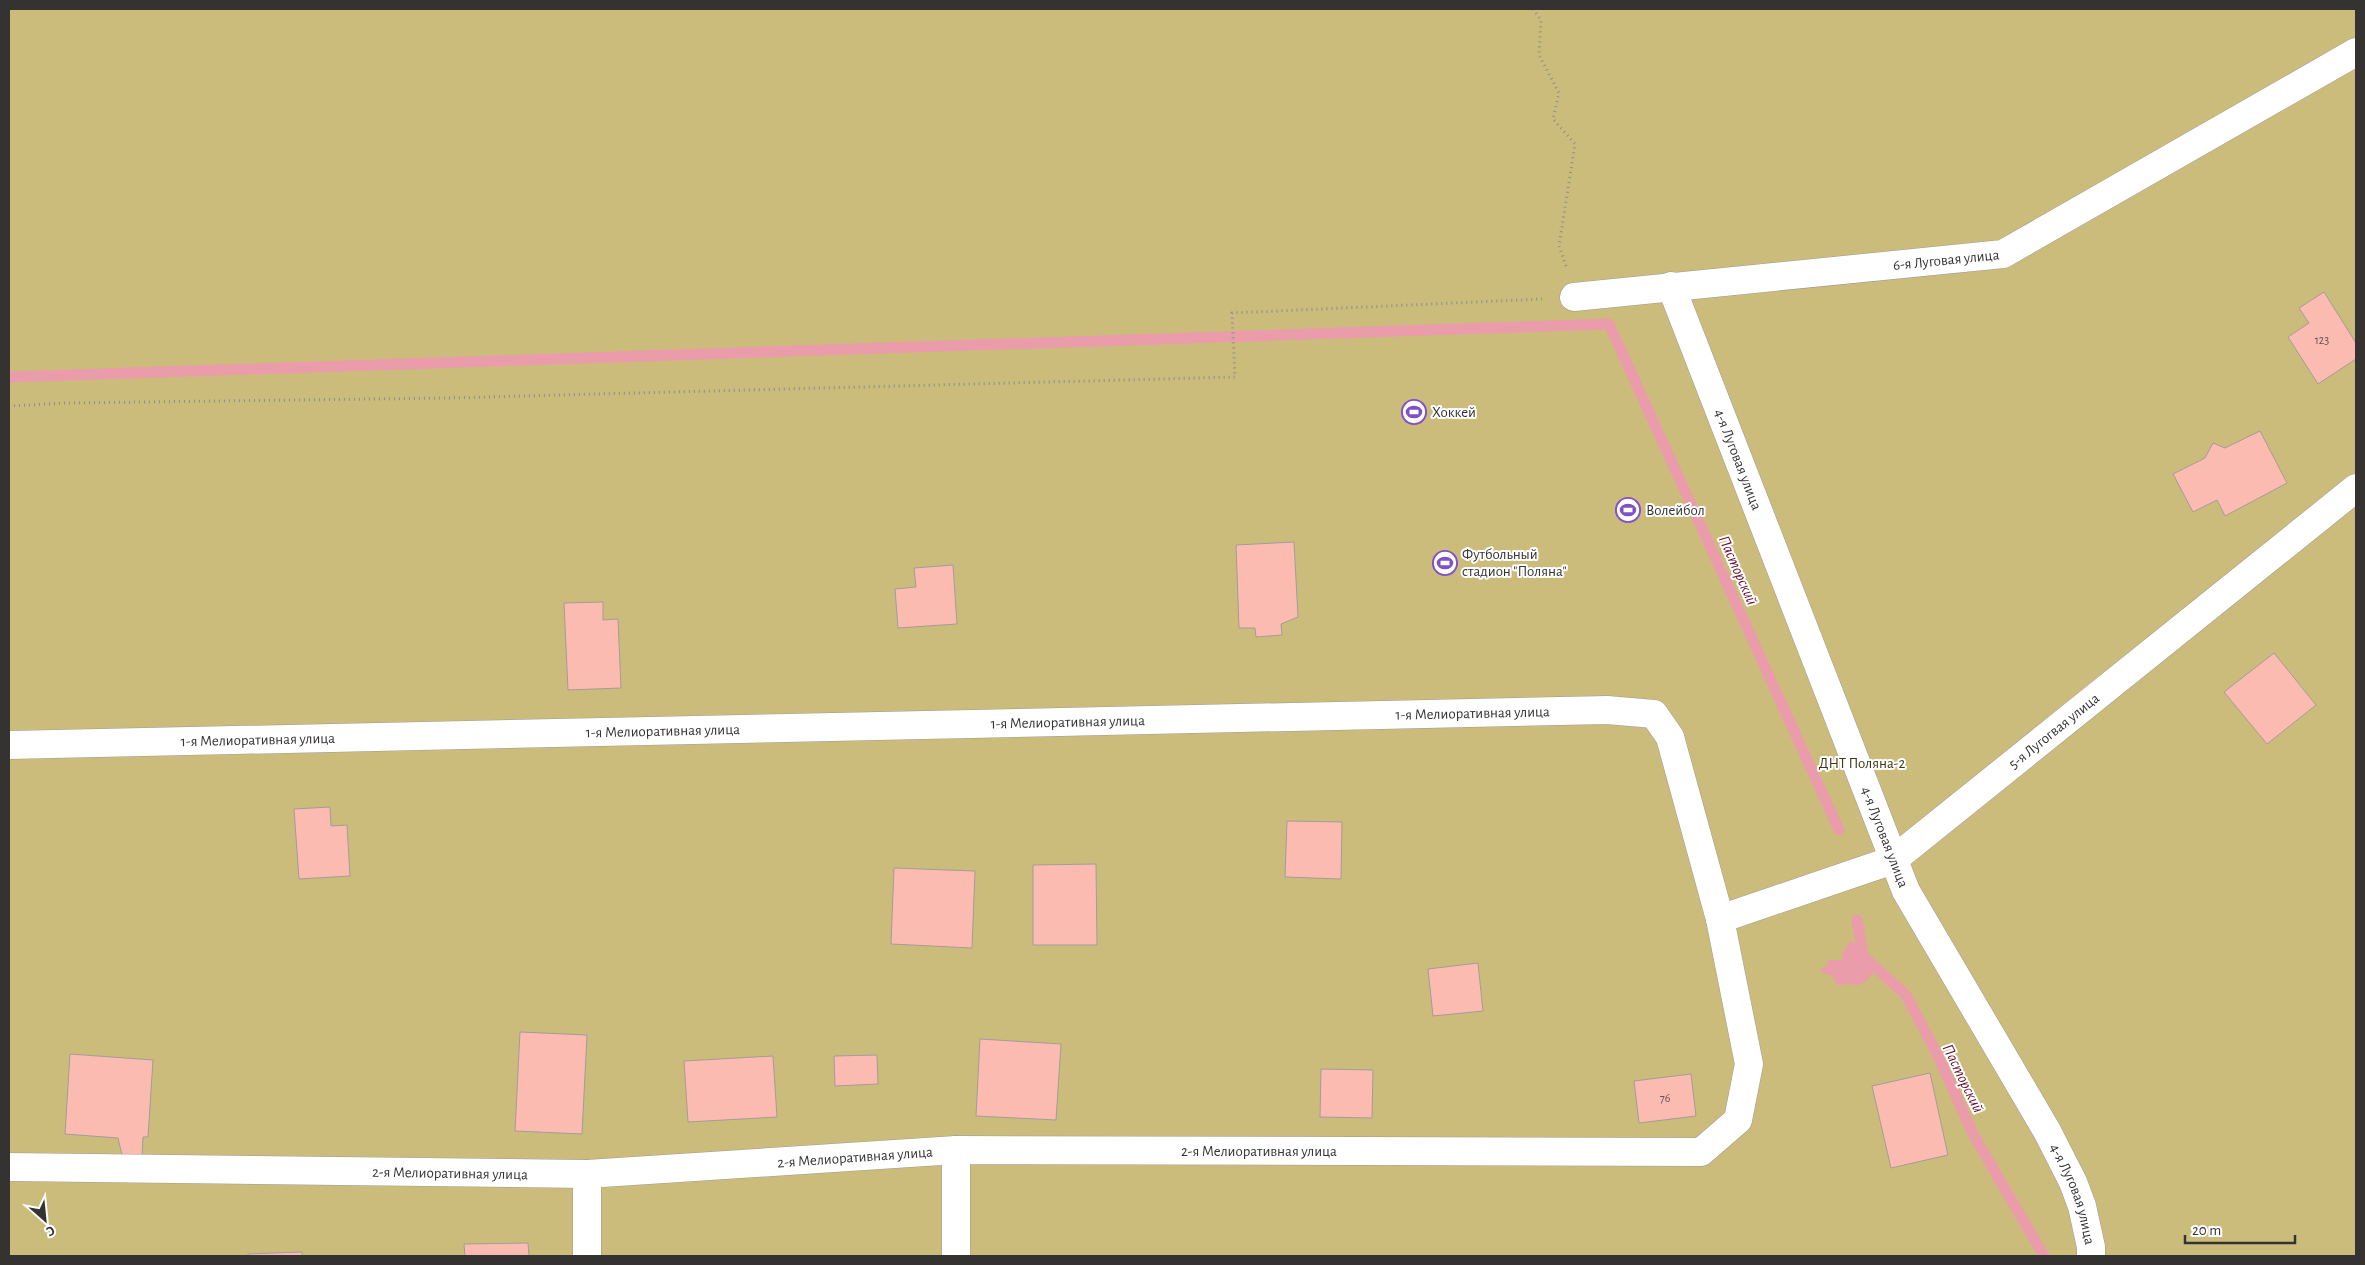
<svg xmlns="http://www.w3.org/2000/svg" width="2365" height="1265" font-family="'Alegreya Sans',sans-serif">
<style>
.green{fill:#ccbc7b}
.water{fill:#eb9cab}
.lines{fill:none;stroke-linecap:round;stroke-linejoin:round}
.stream{stroke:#eb9cab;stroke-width:11}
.building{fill:#fcbbb1;stroke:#a39c9b}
.minor-casing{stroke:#9f9a97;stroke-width:29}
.path{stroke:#908c8a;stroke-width:3;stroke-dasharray:1 4;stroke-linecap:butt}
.minor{stroke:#fff;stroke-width:28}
.labels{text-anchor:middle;stroke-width:4;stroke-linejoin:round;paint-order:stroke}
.number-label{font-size:12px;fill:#675552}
.street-label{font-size:15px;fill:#353332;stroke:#fff}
.poi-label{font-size:15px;fill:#353332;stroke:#fff;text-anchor:start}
.park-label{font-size:15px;fill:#3f3717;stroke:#fff}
.water-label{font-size:16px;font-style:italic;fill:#6c1030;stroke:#fff}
</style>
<rect width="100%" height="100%" fill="#f1ebe8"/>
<path class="green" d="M9,9h2347v1247h-2347z"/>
<path class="water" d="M1850,941l11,5 14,16c-2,14 -6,19 -19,24l-3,-2 -17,1 -3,-9 -11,-3 -1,-4 7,-5 1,-4h13l1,-8z"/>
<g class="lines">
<path class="stream" d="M9,377l1600,-53 230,506
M1857,920l6,36 43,39 32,61 35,78 71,122"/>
</g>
<path class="building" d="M2324,292l32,51v16l-38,25 -30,-47 21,-14 -10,-15z
M2260,431l27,52 -62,33 -8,-16 -24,12 -20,-38 32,-16 8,-15 12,5z
M1294,542l4,75 -17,7 1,11 -26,2 -1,-9h-16l-3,-83z
M953,565l4,59 -59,4 -3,-39 21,-2 -2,-19z
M603,602v18l15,-1 3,69 -53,2 -4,-87z
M2274,653l42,52 -49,39 -43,-52z
M330,807l1,19 16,-1 3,51 -51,3 -5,-70z
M1287,821l55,1 -1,57 -56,-2z
M1096,864l1,81h-64v-80z
M894,868l81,3 -3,77 -81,-4z
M1478,963l5,48 -50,5 -5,-47z
M520,1032l67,3 -5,99 -67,-3z
M980,1039l81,5 -5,76 -80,-4z
M70,1054l83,6 -5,77h-5l-1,20 -20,-2 -4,-17 -53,-4z
M877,1055l1,29 -43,2 -1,-30z
M773,1056l4,61 -89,5 -4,-61z
M1321,1069l52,1 -1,48 -52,-1z
M1930,1073l18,82 -57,13 -19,-82z
M1691,1074l5,42 -57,7 -5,-42z
M528,1243l1,13h-64l-1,-12z
M302,1252v4h-54v-2z"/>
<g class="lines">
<defs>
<g id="minor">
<path id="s1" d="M1671,286l235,605 141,240 26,51 9,24 9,41v9"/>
<path id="s2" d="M1574,297l429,-43 353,-202"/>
<path id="s3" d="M9,745l1598,-35 47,4 16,23 50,182 29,145 -11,56 -37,32 -745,-2 -369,24 -578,-7"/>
<path id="s4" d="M1720,919l173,-59 463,-372"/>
<path d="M956,1150v106"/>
<path d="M587,1256v-82"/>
</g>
</defs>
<use href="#minor" class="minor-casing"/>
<path class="path" d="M1533,9l8,11 -2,35 20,38 -6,26 22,25 -16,102 7,20
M9,406l57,-3 382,-5 787,-21 -3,-64 310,-14"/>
<use href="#minor" class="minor"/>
</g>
<defs>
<symbol id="stadium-ring" viewBox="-11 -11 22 22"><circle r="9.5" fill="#fff" stroke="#8150c8" stroke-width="1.5"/><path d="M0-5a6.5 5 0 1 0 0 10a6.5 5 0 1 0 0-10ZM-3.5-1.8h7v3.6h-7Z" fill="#8150c8"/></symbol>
</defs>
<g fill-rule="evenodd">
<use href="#stadium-ring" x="1400" y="398" width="28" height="28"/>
<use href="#stadium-ring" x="1614" y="496" width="28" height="28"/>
<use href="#stadium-ring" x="1431" y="549" width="28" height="28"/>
</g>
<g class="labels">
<g class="number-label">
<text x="2322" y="344">123</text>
<text x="1665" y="1102">76</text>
</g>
<g class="street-label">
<text dy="5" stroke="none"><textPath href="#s2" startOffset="374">6-я Луговая улица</textPath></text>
<text dy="5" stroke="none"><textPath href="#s1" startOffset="186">4-я Луговая улица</textPath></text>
<text dy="5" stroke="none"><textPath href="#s3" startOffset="1464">1-я Мелиоративная улица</textPath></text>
<text dy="5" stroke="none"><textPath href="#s3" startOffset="1059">1-я Мелиоративная улица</textPath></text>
<text dy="5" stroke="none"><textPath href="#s3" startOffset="654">1-я Мелиоративная улица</textPath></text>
<text dy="5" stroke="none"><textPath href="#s4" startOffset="389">5-я Лугогвая улица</textPath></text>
<text dy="5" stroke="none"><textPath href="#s3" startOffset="249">1-я Мелиоративная улица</textPath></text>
<text dy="5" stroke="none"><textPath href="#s1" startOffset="591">4-я Луговая улица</textPath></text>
<text x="1259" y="1156">2-я Мелиоративная улица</text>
<text transform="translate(855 1157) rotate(-4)" y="5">2-я Мелиоративная улица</text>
<text transform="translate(450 1173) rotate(1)" y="5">2-я Мелиоративная улица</text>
<text dy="5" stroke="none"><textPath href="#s1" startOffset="996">4-я Луговая улица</textPath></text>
</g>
<g class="poi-label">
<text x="1432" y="417">Хоккей</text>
<text x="1646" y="515">Волейбол</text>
<text x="1462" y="559">Футбольный<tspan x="1462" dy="17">стадион "Поляна"</tspan></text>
</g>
<g class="park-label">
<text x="1862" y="768">ДНТ Поляна-2</text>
</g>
<g class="water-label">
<text transform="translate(1739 570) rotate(66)" y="6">Пасторский</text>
<text transform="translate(1964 1078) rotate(64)" y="6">Пасторский</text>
</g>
</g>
<rect width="2365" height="1265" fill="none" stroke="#353332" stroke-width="20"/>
<g transform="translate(45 1220) rotate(153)" stroke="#ffffff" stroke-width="4" paint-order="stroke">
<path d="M0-4L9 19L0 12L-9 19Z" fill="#353332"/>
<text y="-8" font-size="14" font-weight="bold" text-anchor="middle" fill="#353332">С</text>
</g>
<path d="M2185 1235v8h110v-8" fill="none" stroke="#353332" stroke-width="2.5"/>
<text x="2192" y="1235" font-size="15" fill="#353332" stroke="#ffffff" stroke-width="4" paint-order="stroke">20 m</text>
</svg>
